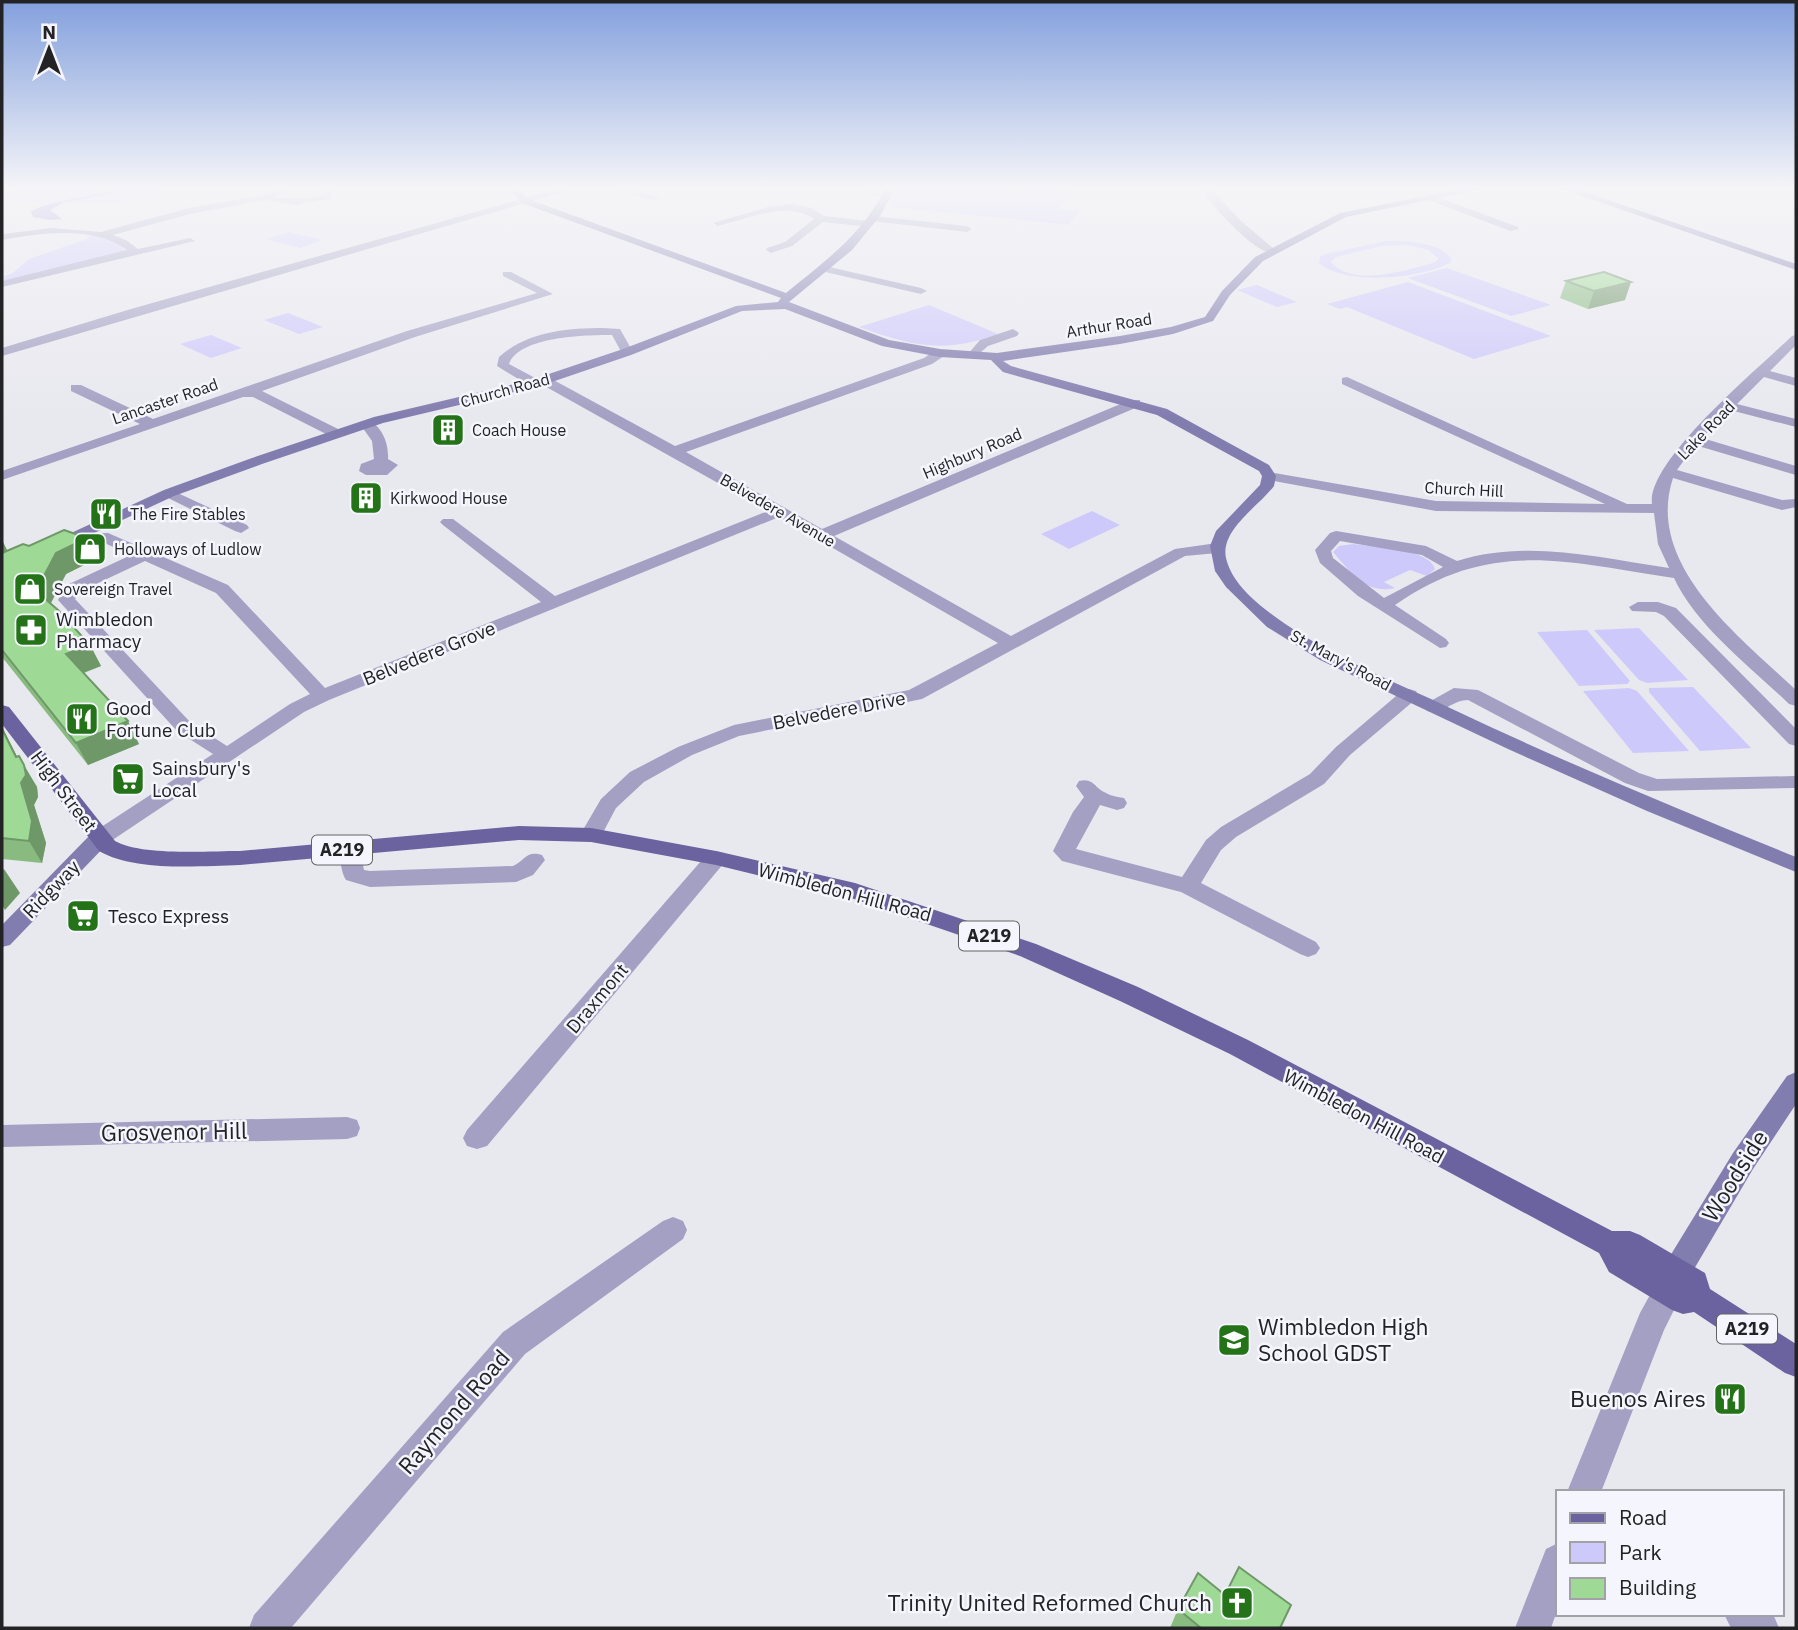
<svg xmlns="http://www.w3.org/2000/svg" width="1798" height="1630" font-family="'IBM Plex Sans',sans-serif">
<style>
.green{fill:#cec9fb;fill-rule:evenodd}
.water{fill:#8b82cc}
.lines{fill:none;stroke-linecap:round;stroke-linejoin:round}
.street{fill:#a3a0c3;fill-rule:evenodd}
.secondary{fill:#827daf;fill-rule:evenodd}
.primary{fill:#6b639f;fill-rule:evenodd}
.wall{fill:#89bb81}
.shaded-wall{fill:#6f9869}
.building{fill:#9fd996;stroke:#6f9869;stroke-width:2}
.labels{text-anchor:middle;stroke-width:5;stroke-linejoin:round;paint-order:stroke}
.far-street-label{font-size:16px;fill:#232326;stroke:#f5f5fd}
.far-poi-label{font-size:16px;fill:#232326;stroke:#f5f5fd;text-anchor:start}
.shield{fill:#f5f5fd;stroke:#626266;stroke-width:2}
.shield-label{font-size:18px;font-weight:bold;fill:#232326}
.poi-label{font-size:19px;fill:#232326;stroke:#f5f5fd;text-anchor:start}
.street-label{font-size:19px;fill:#232326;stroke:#f5f5fd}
.near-street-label{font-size:23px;fill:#232326;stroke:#f5f5fd}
.near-poi-label{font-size:23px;fill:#232326;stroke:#f5f5fd;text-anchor:end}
</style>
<rect width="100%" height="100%" fill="#e8e8ef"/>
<path class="green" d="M23,189h144l-6,5 -57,11 -102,-4v-6z
M896,189h176l-14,20 21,2 -10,14 -179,-18z
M289,232l34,8 -23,8 -34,-9z
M87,235c14,2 32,4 39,17l-124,30v-5l11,-4 16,-14 58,-20 3,-3z
M1386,241c21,0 51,0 65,17v4c-29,17 -106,24 -132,1l1,-7 5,-2zM1407,245l22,5 10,9 -6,4c-27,7 -81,25 -102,-1l5,-5 46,-11z
M1447,268l104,37 -40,11 -103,-38z
M1408,282l143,54 -77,23 -127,-52 -7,2 -13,-5z
M1257,285l40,17 -20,5 -40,-17z
M929,305l69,29c-54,20 -86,12 -139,-7z
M288,313l35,14 -24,7 -35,-14z
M211,335l31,13 -31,10 -31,-14z
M1092,511l28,14 -51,24 -28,-15z
M1353,544c21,3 76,4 82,25l-8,7 -17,-6 -26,12 11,6c-30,7 -45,-17 -62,-36l6,-6z
M1639,628l49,52 -41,3 -8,-3 -45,-50z
M1587,630l43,51 -3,3 -48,2 -42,-54z
M1693,687l58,61 -51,3 -51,-59v-4z
M1629,688l8,3 52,60 -56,2 -50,-62z"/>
<path class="water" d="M117,189h26l-78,13 -15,8 12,9 -12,1 -17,-3 -2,-6 14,-6z"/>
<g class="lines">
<path class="street" d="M277,189h13l-15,8c16,3 32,2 48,-2v-6h10l-3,10 -34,6 -30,-5 -76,14 -77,21 13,5 12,9 52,-11 5,3 -193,46v-6l125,-31c-33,-25 -87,-17 -125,-10v-6l49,-6 50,4 88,-24 75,-13z
M557,189h16l-571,167v-8l129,-39z
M612,189h18l29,8 -5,3z
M863,189h13l6,4 -5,3z
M1201,189h10l29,31 34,29v4c-19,2 -62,-48 -73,-64z
M1429,194l89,33 1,2 -9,2 -84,-32 -2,-2z
M792,204l19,4 13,8 45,5 5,3 -5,3 -46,-5 -31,24 -21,7 -5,-3 1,-2 18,-6 29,-23c-27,-19 -67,0 -96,7l-5,-3 55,-16z
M874,216l93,10 5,3 -5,3 -96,-11v-4z
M825,266l96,22 6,3 -6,3 -100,-23 -1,-2z
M503,272h8l42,22 -138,43 -153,54 78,39v6h-10l-77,-39h-10l-241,83v-9l138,-47 -69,-33v-6h10l72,34 254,-88 130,-38 -34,-17z
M603,328l17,1 13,23 -2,3h-8l-11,-20c-25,0 -93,1 -103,29l28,15 11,-2 127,69 249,-88 12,-8h8v6l-12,8 -246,88 136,77 308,-129h10v6l-306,130 177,100 164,-87 42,-6 8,5 -8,5 -32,3 -263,143 -183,37 -47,19 -48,27 -28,26 -17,32h-16l-3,-5 21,-36 29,-27 48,-25 56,-22 175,-35 89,-47 -219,-126 -450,183 -25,12 -196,131 -8,2 -8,-2 -3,-5 3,-5 121,-79 -36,-23 -119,-131 9,-15 64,-30 -31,-14h-36l-2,-3 2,-3 44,-2 120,52 97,103 216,-86 -98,-77 -3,-3 3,-3h10l102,77 213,-85 -227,-127 -11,2 -33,-20 2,-9c28,-25 67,-29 104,-29zM145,561l71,32 94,101 -20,10 -63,42 -36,-23 -116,-124 4,-7z
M1013,329l6,4 -2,3 -29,10 -14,12 -6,-4 12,-14z
M1796,335v10l-26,26 26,7v8l-32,-9 -27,27 59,15v8l-66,-17 -28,28 94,28v9l-101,-30 -18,25 105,30 14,-1v8l-14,3 -109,-32c-29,87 68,160 123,212v16l-7,-2c-37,-36 -93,-78 -115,-126 -106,-15 -182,-41 -279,27l51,34 3,4 -3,4 -6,1 -82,-52 -38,-33 -5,-13 15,-17 6,-2 90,15 31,15c71,-22 141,-3 212,7l-11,-24 -4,-31 -218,-2 -167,-31 -7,-4 7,-4 167,29 169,3 -263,-120v-6l5,-1 280,127h25c-6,-43 108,-137 140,-168zM1340,541l82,14 21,12 -59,31 -51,-40 -2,-7z
M367,420c15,5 22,24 21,39l10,6 -11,10h-21l-7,-4 2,-7 13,-5 -2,-18 -12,-17z
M169,489l78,36 2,3 -8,5 -6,-2 -71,-35 -2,-3z
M1638,602h20l18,6 120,121v17l-7,-2 -125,-128 -8,-4 -24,-1 -3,-4z
M1454,688l24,2 161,83 18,6 139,-3v12l-148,3 -23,-8 -157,-83c-16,0 -25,15 -41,11l-2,-4 2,-4z
M1409,689l7,2 2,4 -2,4 -66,56 -26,29 -88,53 -15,13 -20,33 115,59 4,6 -4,6 -8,3 -8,-3 -119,-62 -119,-31 -9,-10 20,-39 11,-15 -8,-11 3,-5c15,-4 15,7 27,12 5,3 12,4 18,5l3,5 -3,5 -7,2 -17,-5 -24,44 106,28 24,-37 15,-13 89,-53 26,-27 66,-56z
M351,843l8,2 5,25 6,1 143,-5c12,-5 13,-16 29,-11l3,5 -12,15 -17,7 -146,5 -24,-7c-5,-8 -8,-26 -3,-35z
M716,851l8,2 3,5 -3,5 -237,283 -10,3 -10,-3 -4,-8 4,-8 241,-277z
M347,1117l10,3 3,8 -3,8 -10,3 -345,8v-22z
M673,1217l10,4 4,9 -4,9 -158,115 -234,274h-42l5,-13 249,-283 160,-111z
M1668,1278l11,4 4,10 -19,38 -63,162h-34l73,-179 17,-31z
M1558,1543v65l-7,20h-36l31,-79z
M1724,1614h49l6,14h-48z"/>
<path class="secondary" d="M509,189h10l9,10 258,94c39,-32 76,-58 99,-104h10l-15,27 -28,34 -63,52 100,38 51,9 57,4 123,-17 51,-9 34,-10 17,-26 33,-34 85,-44 121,-24h20l-135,28 -83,44 -33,34 -17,26 -40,13 -53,10 -117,17 8,5 156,43 102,56 7,11 -2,10c-15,20 -54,44 -48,72 7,32 47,58 73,75 47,30 101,51 151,75 114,54 230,102 346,149v15l-149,-61 -139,-62 -188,-89 -53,-33 -41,-40 -11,-16 -5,-25 6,-15 44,-46 2,-9 -3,-5 -102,-56 -154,-43 -12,-12 -51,-3 -58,-11 -97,-37 -43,2 -111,44 -91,31 -157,37 -121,41 -88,32 -172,80v-11l162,-75 88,-32 122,-41 157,-37 92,-31 113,-43 42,-4 3,-4 -259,-95z
M1562,189h14l220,75v6z
M100,831l8,2 3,5 -3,5 -98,102 -8,2v-22l90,-92z
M1796,1072v32l-43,65 -66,112 -10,4 -10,-4 -5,-10 5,-10 66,-108 54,-77z"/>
<path class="primary" d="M2,705l7,2 106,134c26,15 93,10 125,10l279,-25 72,2 125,23 139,32 181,61 102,43 110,53 364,191h18l10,4 65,38 5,16 86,55v33l-11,-4 -91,-61 -11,2 -11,-4 -63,-38 -10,-19 -369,-199 -110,-53 -100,-45 -169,-58 -135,-33 -125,-23 -72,-2 -279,25c-41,1 -105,7 -141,-14l-97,-127z"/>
</g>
<path class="wall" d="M1566,281l59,19 -37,9 -28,-11z
M87,538l9,21 -30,15 -15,29 39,42 11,21 -17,7 55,71 -51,21 -86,-108v-117l5,11 22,-5z
M2,727l15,30 20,30 1,10 -4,8 12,38 -4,20 -40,-4z
M1225,1595l55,33h-110l8,-19z"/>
<path class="shaded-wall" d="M1631,282l-6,18 -37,9 6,-18z
M87,538l9,21 -30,15 -20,38 -10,-21 20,-38z
M2,540l9,18 -9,6z
M90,645l11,21 -24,9 -11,-21z
M128,721l11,23 -51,21 -12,-22z
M2,727l23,45 -1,-7 13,22 1,10 -4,8 12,38 -4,20 -13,-22 -8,-58z
M4,869l16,24 -15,17 -3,-5v-33z"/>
<path class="building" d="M1604,272l27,10 -37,9 -28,-10z
M64,530l23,8 -31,15 -20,38 22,19 32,35 -24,9 62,67 -52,22 -74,-93v-97l21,-9 6,2z
M2,729l14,28 3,-1 5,9 2,10 -5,8 11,38 -3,20 -27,-3z
M1239,1567l52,38 -11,23h-79l-23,-19 20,-36 27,22z"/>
<linearGradient id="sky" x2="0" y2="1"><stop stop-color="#83a0dd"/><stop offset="0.45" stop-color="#f5f5f8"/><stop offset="1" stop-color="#f5f5f8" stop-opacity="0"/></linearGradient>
<rect width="1798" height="417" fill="url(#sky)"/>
<defs>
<symbol id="building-square" viewBox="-11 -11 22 22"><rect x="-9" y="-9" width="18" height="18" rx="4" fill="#257319" stroke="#f5f5fd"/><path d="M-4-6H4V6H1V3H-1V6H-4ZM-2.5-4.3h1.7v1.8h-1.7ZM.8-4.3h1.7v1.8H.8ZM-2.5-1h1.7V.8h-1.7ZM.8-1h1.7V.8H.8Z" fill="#fff"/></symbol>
<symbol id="restaurant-square" viewBox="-11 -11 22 22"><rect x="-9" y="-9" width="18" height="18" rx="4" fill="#257319" stroke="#f5f5fd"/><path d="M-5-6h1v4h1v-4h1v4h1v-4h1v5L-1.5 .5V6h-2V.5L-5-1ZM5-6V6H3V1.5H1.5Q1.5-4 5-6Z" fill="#fff"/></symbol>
<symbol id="shop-square" viewBox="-11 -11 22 22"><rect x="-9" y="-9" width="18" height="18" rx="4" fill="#257319" stroke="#f5f5fd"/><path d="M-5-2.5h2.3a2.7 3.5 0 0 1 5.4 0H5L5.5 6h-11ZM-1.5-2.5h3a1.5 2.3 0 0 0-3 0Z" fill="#fff"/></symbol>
<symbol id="pharmacy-square" viewBox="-11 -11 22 22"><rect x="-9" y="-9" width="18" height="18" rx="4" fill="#257319" stroke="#f5f5fd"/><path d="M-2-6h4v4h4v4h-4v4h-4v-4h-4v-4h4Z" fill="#fff"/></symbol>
<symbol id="supermarket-square" viewBox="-11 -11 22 22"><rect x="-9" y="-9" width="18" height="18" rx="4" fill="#257319" stroke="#f5f5fd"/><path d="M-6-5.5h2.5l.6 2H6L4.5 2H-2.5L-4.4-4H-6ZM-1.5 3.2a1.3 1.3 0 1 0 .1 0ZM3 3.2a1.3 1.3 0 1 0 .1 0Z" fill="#fff"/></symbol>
<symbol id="school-square" viewBox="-11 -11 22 22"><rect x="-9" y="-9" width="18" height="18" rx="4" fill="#257319" stroke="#f5f5fd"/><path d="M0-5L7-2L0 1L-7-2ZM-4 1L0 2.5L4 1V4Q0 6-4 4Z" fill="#fff"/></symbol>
<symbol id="church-square" viewBox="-11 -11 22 22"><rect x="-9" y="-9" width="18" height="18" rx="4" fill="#257319" stroke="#f5f5fd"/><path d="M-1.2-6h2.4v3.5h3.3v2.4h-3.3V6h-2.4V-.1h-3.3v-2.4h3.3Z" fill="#fff"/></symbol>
</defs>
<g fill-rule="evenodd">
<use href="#building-square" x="429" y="411" width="38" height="38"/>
<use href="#building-square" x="347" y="479" width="38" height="38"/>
<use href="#restaurant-square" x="87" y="495" width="38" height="38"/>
<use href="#shop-square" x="71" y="530" width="38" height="38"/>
<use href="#shop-square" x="11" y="570" width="38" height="38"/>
<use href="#pharmacy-square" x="12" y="611" width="38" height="38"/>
<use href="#restaurant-square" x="63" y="700" width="38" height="38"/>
<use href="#supermarket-square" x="109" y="760" width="38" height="38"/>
<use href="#supermarket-square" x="64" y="897" width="38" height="38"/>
<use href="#school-square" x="1215" y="1321" width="38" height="38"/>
<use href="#restaurant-square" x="1711" y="1380" width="38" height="38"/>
<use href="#church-square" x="1218" y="1584" width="38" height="38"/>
</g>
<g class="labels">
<g class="far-street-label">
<text transform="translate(1109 325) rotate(-9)" y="6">Arthur Road</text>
<text transform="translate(505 390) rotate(-15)" y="6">Church Road</text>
<text transform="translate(165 401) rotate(-19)" y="6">Lancaster Road</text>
<text transform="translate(1706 430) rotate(-46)" y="6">Lake Road</text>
<text transform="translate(972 453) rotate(-23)" y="6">Highbury Road</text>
<text transform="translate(1464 489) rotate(3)" y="6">Church Hill</text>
<text transform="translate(778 510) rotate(30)" y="6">Belvedere Avenue</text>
<text transform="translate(1341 660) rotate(28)" y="6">St. Mary's Road</text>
</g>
<g class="far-poi-label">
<text x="472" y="436">Coach House</text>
<text x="390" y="504">Kirkwood House</text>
<text x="130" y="520">The Fire Stables</text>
<text x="114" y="555">Holloways of Ludlow</text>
<text x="54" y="595">Sovereign Travel</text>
</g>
<g class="shield">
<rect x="312" y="835.5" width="60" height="29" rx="5"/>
<rect x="959" y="921.5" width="60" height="29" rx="5"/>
<rect x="1717" y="1314.5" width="60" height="29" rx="5"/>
</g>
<g class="shield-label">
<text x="342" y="856">A219</text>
<text x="989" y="942">A219</text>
<text x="1747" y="1335">A219</text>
</g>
<g class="poi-label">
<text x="56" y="626">Wimbledon<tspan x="56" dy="22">Pharmacy</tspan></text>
<text x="106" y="715">Good<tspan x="106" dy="22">Fortune Club</tspan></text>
<text x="152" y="775">Sainsbury's<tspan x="152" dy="22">Local</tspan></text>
<text x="108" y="923">Tesco Express</text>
</g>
<g class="street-label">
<text transform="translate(429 653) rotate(-22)" y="7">Belvedere Grove</text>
<text transform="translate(839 710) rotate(-11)" y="7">Belvedere Drive</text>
<text transform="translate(64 791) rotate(53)" y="7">High Street</text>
<text transform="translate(51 889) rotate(-46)" y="7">Ridgway</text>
<text transform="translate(845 892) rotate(15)" y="7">Wimbledon Hill Road</text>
<text transform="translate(597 998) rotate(-50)" y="7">Draxmont</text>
<text transform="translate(1364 1116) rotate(28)" y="7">Wimbledon Hill Road</text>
</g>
<g class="near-street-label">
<text transform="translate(174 1132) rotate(-1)" y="8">Grosvenor Hill</text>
<text transform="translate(1735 1176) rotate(-58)" y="8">Woodside</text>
<text transform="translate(454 1412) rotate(-49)" y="8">Raymond Road</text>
</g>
<g class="near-poi-label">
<text x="1258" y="1335" text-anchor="start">Wimbledon High<tspan x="1258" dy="26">School GDST</tspan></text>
<text x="1706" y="1407">Buenos Aires</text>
<text x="1212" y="1611">Trinity United Reformed Church</text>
</g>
</g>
<rect width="1798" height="1630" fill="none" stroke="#232326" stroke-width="7"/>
<rect x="1556" y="1490" width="228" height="126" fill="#f5f5fd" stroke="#a1a1a7" stroke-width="2"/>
<rect x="1570" y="1513" width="35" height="10" fill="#6b639f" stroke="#a1a1a7" stroke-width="2"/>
<text x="1619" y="1525" font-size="21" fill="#232326">Road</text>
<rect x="1570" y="1542" width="35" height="21" fill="#cec9fb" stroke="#a1a1a7" stroke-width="2"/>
<text x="1619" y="1560" font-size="21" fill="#232326">Park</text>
<rect x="1570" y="1578" width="35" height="21" fill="#9fd996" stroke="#a1a1a7" stroke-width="2"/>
<text x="1619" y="1595" font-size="21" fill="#232326">Building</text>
<g transform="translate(49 49)" stroke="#f5f5fd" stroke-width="5" paint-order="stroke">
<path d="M0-5L12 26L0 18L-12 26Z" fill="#232326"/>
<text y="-10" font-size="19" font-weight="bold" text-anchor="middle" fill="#232326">N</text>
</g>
</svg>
